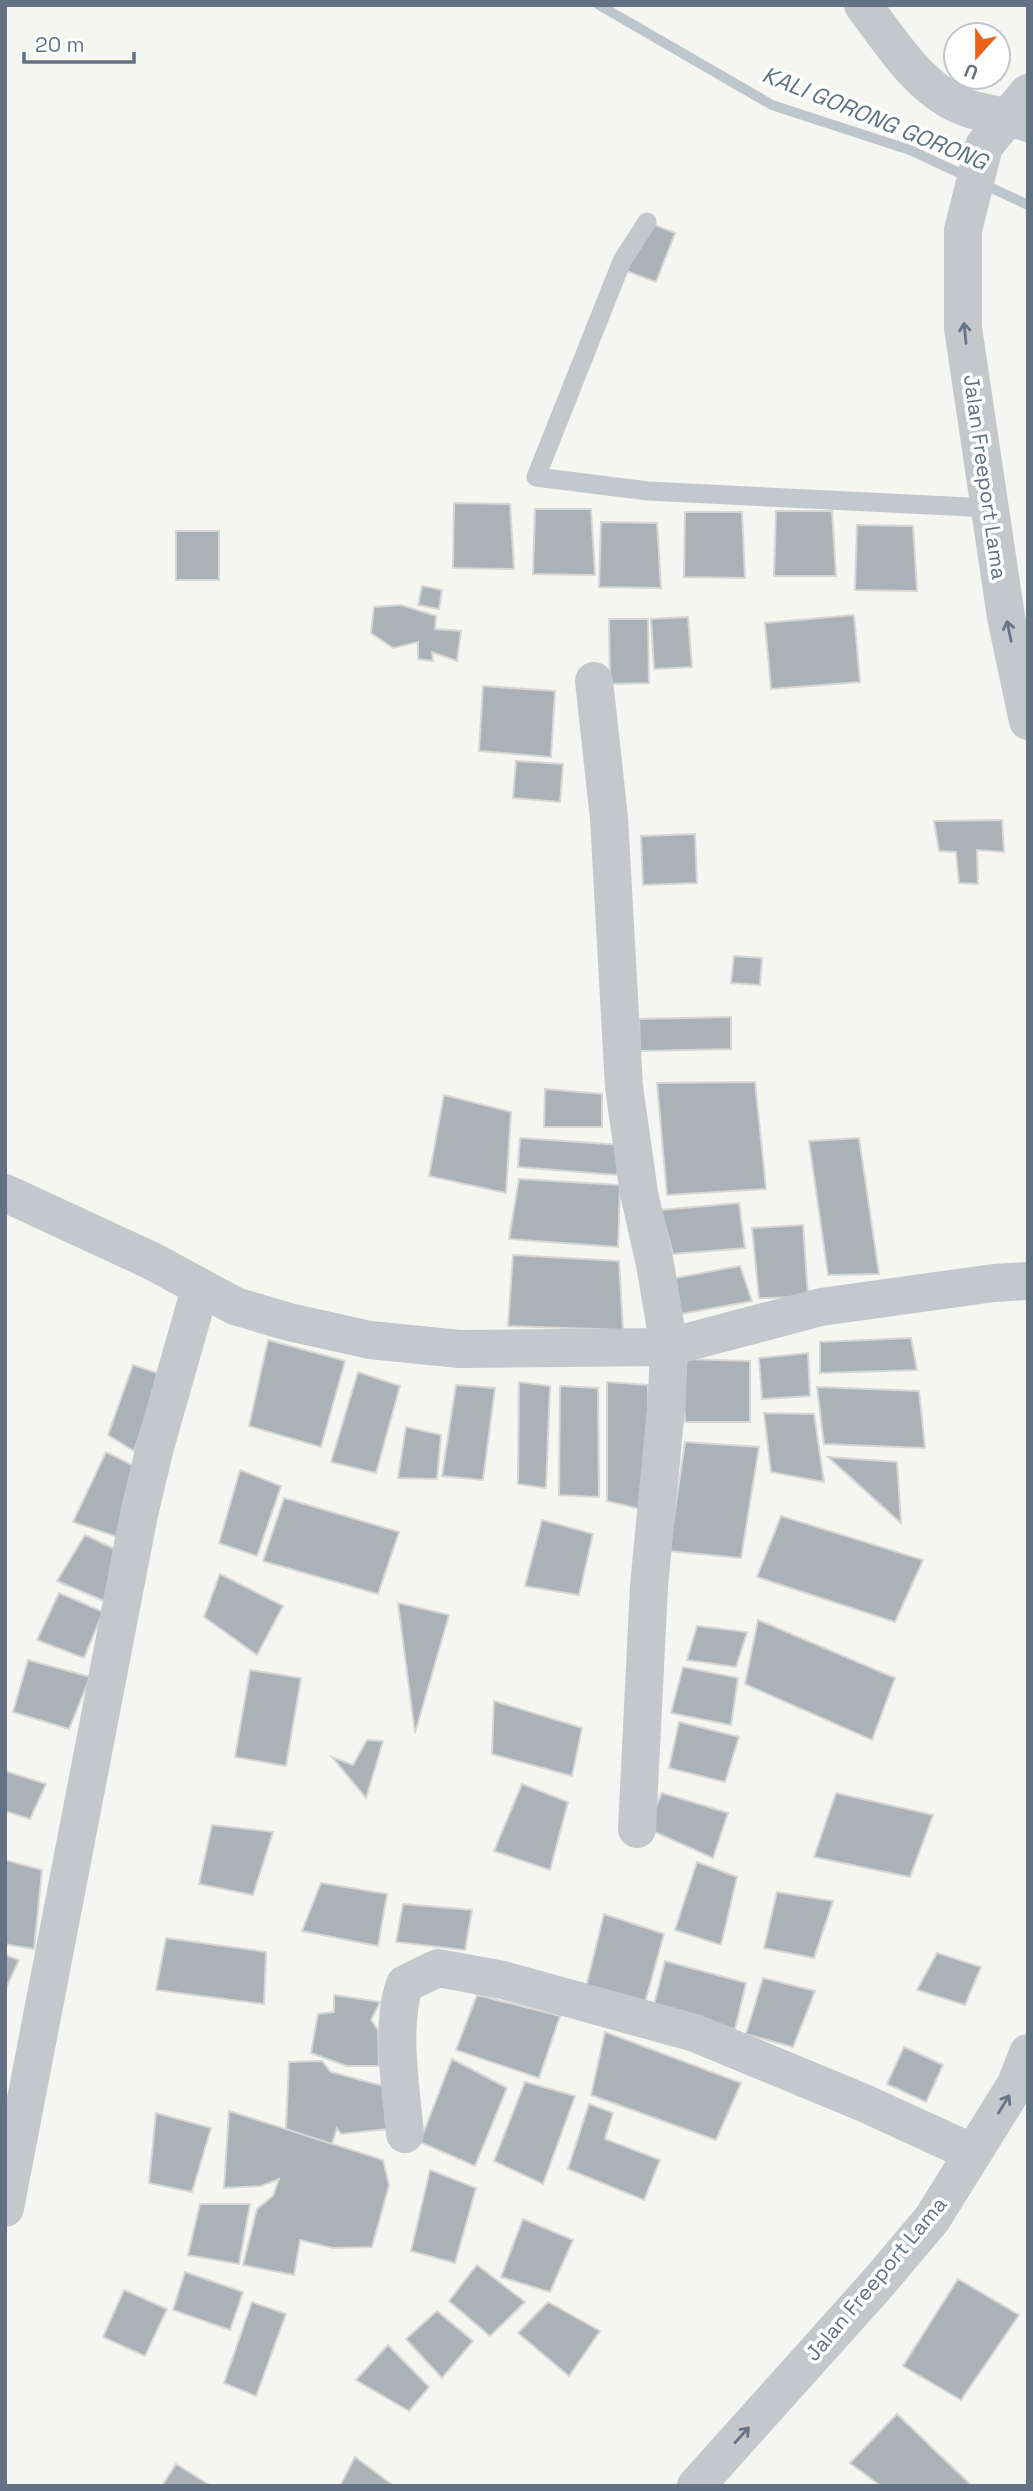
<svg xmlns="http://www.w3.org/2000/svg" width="1033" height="2491" font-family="'Space Grotesk',sans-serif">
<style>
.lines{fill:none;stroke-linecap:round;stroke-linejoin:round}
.stream{stroke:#bdc6cd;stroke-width:10}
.building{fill:#aab1b7;stroke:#d6d6d4;stroke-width:2}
.service{stroke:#c4c7cb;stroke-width:19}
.minor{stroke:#c4c7cb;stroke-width:38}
.tertiary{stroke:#c4c7cb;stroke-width:38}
.oneway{stroke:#677587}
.labels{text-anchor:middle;stroke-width:7;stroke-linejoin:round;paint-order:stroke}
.street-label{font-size:21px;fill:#627183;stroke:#fff}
.water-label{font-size:23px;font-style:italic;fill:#5e7381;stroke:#fff}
</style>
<rect width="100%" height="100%" fill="#f5f5f1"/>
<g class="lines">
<path class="stream" d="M599,5l173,100 138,45 58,27
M983,184l45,21"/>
</g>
<path class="building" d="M650,223l25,10 -19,49 -32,-12z
M454,503l56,1 4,65 -61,-1z
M535,509h56l4,66 -62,-1z
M776,511h56l4,65h-62z
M685,512h57l3,66 -61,-1z
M601,522l56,1 4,65 -62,-1z
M857,525l56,1 4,65 -62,-1z
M176,531h43v49h-43z
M422,586l20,4 -3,19 -21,-4z
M401,605l35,11 -1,13 26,2 -4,30 -25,-9 1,9 -15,-2v-17l-25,6 -22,-15 3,-26z
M854,615l6,67 -89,7 -6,-66z
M688,617l4,50 -38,2 -3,-50z
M609,619h39l1,64 -39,1z
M483,686l72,5 -4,66 -72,-6z
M516,761l47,3 -3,38 -47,-4z
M1002,820l2,32 -27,-2 1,34 -19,-1 -3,-31 -17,-1 -5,-30z
M695,834l2,49 -54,2 -2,-49z
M734,956l28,2 -2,27 -29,-2z
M731,1017v32l-91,2 -1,-32z
M755,1082l11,107 -99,6 -10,-112z
M545,1089l57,5v33h-58z
M444,1095l67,17 -5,81 -77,-17z
M520,1138l102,7 -5,30 -99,-8z
M859,1138l20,136 -51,1 -19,-134z
M519,1179l101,6 -2,62 -109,-8z
M739,1203l6,45 -72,6 -12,-44z
M803,1225l5,72 -49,1 -7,-70z
M513,1255l106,6 4,69 -115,-4z
M740,1266l12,35 -77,14v-37z
M911,1338l6,32 -97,3v-31z
M268,1340l77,21 -24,86 -72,-21z
M808,1353l2,43 -48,3 -3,-41z
M682,1359l68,2v61h-65z
M133,1365l27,9 -26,77 -26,-16z
M358,1372l42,14 -24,87 -45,-11z
M519,1382l31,4 -4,102 -28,-4z
M607,1382l41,3 1,126 -42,-10z
M456,1385l39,3 -12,92 -41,-4z
M560,1386l38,2 1,109 -40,-2z
M817,1387l102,4 6,57 -101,-4z
M764,1413l50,1 10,68 -53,-10z
M406,1427l35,8 -4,44 -39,-1z
M685,1442l74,5 -18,111 -72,-7z
M106,1452l32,16 -20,69 -45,-15z
M828,1457l69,5 4,61z
M240,1470l41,16 -24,70 -38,-13z
M284,1498l115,34 -21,62 -115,-33z
M781,1516l142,44 -28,62 -138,-45z
M542,1520l51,14 -14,61 -54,-9z
M85,1535l34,16 -10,52 -52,-22z
M220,1574l63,32 -26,49 -53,-38z
M59,1593l44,19 -19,46 -47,-18z
M398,1603l51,12 -34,118z
M758,1620l137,58 -23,62 -127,-56z
M697,1626l50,6 -11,35 -49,-7z
M28,1660l62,17 -21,52 -56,-17z
M683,1667l55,11 -7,47 -60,-12z
M250,1670l51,8 -15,88 -51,-9z
M494,1701l88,27 -10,48 -80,-22z
M679,1722l60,15 -14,45 -56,-14z
M367,1740l16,1 -17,57 -34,-41 21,8z
M5,1771l41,13 -16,35 -25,-8z
M522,1784l46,18 -18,68 -56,-19z
M662,1793l66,20 -15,45 -67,-30z
M836,1793l97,22 -23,62 -96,-20z
M212,1825l61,7 -20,63 -54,-11z
M5,1860l37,10 -8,79 -29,-5z
M697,1862l40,15 -16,68 -46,-15z
M321,1883l66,11 -9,52 -76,-15z
M777,1892l56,9 -19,57 -50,-10z
M403,1904l69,6 -7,40 -69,-8z
M604,1914l60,20 -20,72 -59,-15z
M166,1938l100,14 -2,52 -108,-14z
M937,1953l44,14 -16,38 -48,-15z
M5,1955l14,5 -14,30z
M665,1961l81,22 -11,46 -82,-20z
M763,1978l52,13 -22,56 -47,-13z
M334,1995l46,7 -9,18 7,10 1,36h-32l-36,-13 7,-39 16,-2z
M477,1995l83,21 -21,62 -83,-28z
M605,2032l136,51 -25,57 -125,-45z
M904,2047l39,18 -17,37 -39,-18z
M452,2059l55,29 -32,78 -55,-24z
M322,2061l9,11 56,15v42l-46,5 -4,-6 -5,16 -46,-15 3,-67z
M525,2082l50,14 -32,88 -49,-23z
M589,2104l24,9 -8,26 55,21 -16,40 -76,-31z
M229,2111l154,49 6,25 -17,62 -39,1 -33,-8 -6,35 -51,-10 14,-56 16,-13 6,-17 -18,7 -37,2z
M156,2113l55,15 -19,64 -43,-9z
M430,2170l46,18 -21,75 -44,-12z
M200,2204h50l-11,60 -51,-9z
M523,2219l50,21 -23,52 -49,-15z
M477,2265l48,37 -35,34 -41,-35z
M185,2272l58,20 -13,38 -57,-20z
M958,2279l61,36 -58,85 -58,-34z
M124,2290l43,19 -22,47 -42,-19z
M252,2302l34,12 -30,82 -32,-13z
M548,2302l52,29 -31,45 -51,-43z
M437,2311l36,30 -31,37 -36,-39z
M388,2345l41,42 -20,24 -53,-31z
M897,2414l75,72h-91l-31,-23z
M355,2457l39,29h-54z
M176,2464l35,22h-49z"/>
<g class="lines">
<path class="service" d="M647,222l-25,39 -86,216 112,14 342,17"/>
<path class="minor" d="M863,5c29,38 59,89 107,104 19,6 39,7 58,14
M594,681l15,137 15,269 15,106 16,71 14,83 -2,51 -18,188 -12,243
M5,1193l147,68 83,45 54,16 81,18 90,9 209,-2 152,-40 173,-24 34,-2
M405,2134c-4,-42 -15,-111 0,-150l33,-16 65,12 192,53 169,70 109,50
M5,2208l134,-694 16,-67 45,-158"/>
<path class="tertiary" d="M1028,93l-44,53 -21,84v98l43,289 22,104
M696,2486l182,-203 54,-64 84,-135 12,-31"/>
</g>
<defs><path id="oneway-shaft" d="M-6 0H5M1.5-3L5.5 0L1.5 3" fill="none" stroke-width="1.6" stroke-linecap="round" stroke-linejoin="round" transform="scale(1.75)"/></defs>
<g class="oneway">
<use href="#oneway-shaft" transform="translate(965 333) rotate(-96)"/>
<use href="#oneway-shaft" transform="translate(1009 631) rotate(-102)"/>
<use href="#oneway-shaft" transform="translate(1004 2104) rotate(-58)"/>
<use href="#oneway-shaft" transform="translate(742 2435) rotate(-48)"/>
</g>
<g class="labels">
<g class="street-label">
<text transform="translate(985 477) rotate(82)" y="7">Jalan Freeport Lama</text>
<text transform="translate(876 2279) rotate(-50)" y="7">Jalan Freeport Lama</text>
</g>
<g class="water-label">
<text transform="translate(875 118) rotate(22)" y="8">KALI GORONG GORONG</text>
</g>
</g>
<rect width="1033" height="2491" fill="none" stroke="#627183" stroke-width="14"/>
<g transform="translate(977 56) rotate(201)"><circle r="33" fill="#ffffff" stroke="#c0c6cd" stroke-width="2"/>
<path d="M0-5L12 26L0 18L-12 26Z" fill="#eb621b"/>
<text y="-10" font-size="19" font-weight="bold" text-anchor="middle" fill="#627183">U</text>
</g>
<path d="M24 52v10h110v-10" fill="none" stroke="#627183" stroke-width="3.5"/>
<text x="35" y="52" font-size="21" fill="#627183" stroke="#ffffff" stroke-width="5" paint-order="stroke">20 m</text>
</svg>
